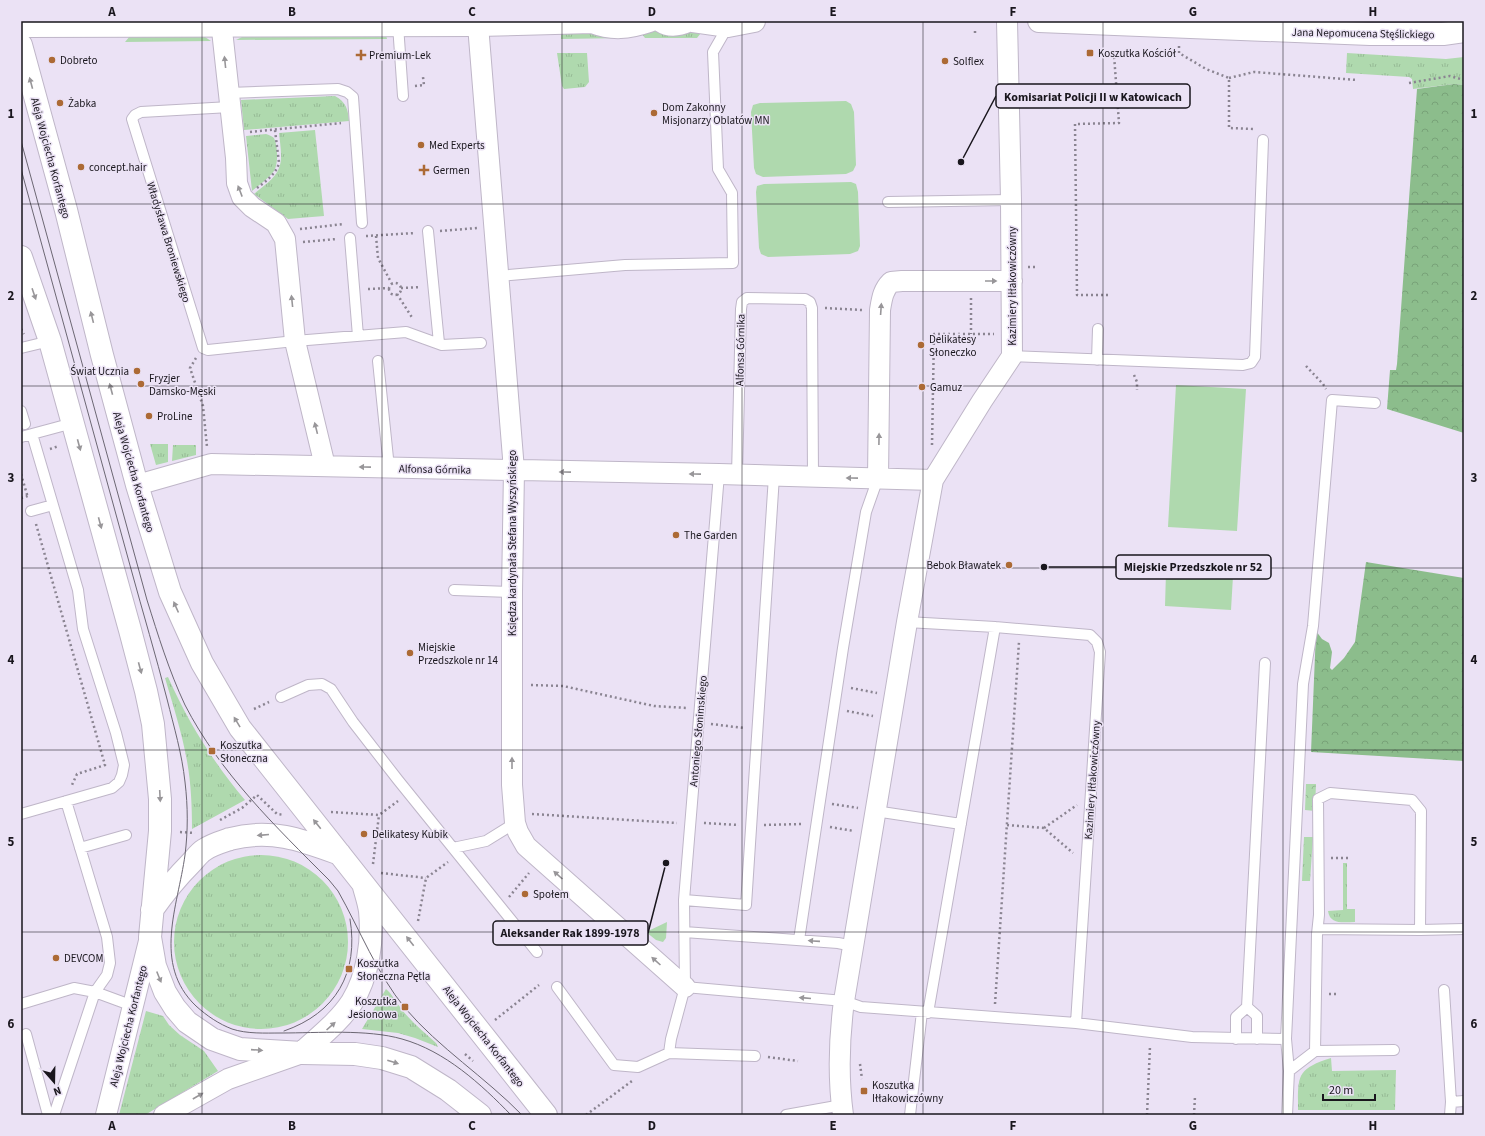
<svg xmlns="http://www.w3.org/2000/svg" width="1485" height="1136" font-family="'Source Sans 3',sans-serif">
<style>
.grass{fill:url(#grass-tufts)}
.forest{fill:url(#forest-crowns)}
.park{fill:url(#park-crowns)}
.garden{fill:#afd9ae}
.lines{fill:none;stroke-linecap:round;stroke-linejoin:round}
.service-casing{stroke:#bfb6c8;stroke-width:12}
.minor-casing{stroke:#bfb6c8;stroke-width:22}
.tertiary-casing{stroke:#bfb6c8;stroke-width:24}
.secondary-casing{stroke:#bfb6c8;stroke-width:24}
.path{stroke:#8a8491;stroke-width:2.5;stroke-dasharray:2 3;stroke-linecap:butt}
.service{stroke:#fff;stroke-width:10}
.minor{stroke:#fff;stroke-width:20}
.tertiary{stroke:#fff;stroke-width:22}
.secondary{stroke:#fff;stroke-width:22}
.tram{stroke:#6c6773;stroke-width:1}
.oneway{fill:#989699}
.grid{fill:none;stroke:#19161d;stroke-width:1;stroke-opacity:0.55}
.poi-dot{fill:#ac6a35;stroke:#ebe2f5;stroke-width:1.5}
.labels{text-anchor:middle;stroke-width:3;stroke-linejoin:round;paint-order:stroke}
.street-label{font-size:11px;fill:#19161d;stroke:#ebe2f5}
.poi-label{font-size:11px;fill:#19161d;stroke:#ebe2f5;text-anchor:start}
.leader{fill:none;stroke:#19161d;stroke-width:1.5}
.callout-dot{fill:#19161d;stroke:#ebe2f5;stroke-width:1.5}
.callout{fill:#ebe2f5;stroke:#19161d;stroke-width:1.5}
.callout-label{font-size:12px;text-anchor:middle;font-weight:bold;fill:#19161d}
.neatline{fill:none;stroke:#19161d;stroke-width:1.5}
.grid-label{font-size:13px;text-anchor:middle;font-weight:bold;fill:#19161d}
</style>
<defs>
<pattern id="grass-tufts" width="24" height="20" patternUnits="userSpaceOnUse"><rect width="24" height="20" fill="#afd9ae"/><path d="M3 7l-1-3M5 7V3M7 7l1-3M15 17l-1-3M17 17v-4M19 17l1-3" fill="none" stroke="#96ba95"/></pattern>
<pattern id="forest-crowns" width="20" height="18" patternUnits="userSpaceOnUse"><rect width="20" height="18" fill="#8cbd8c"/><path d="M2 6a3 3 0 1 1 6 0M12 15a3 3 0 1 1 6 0" fill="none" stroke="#78a278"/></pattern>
<pattern id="park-crowns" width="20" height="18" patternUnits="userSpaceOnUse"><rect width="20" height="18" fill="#afd9ae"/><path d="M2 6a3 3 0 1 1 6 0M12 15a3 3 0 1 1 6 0" fill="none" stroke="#96ba95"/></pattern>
</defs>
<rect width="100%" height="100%" fill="#ebe2f5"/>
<path class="grass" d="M704,29l-7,9h-52l-6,-8z
M628,32l-3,6 -64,1v-6z
M201,35l4,2 6,4 -86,1 5,-6z
M386,35l1,4 -151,1 8,-4z
M557,53h30l2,29 -4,5 -21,2 -2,-3z
M1347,53l99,6 18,-2v28l-10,-1 -41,5 -1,-10 -3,-2 -63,-4z
M335,96c11,6 13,13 14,25l-105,9 -3,-30z
M315,130l9,86 -36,3 -34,-25c8,-7 21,-15 25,-26 4,-9 1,-25 0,-35z
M266,134c3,1 6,2 8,4 4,8 4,24 1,31 -3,7 -17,17 -23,22l-6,-55z
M150,444h18v18l-12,3z
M173,445h23v10l-24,6z
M168,677c20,45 45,85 77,123l-53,29c0,-23 -1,-46 -5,-68 -5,-28 -14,-56 -22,-83z
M1304,837h9l-3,44h-8z
M174 942a87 87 0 1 1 174 0a87 87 0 1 1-174 0Z
M1343,863h4v46h8v13c-12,0 -25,3 -27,-11l15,-1z
M386,989c6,5 9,12 14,18 10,14 24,25 36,36l2,4 -23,-9 -17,-5 -36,-4z
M146,1011l17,5 6,9 11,10 24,16 14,20 -73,44h-26z
M1331,1058l1,13 64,-1 -1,40h-97c0,-34 -2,-41 33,-52z"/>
<path class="forest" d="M1454,84l10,1v348l-77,-24 3,-39h6l1,-6 20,-275z
M1366,562l98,16v183l-153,-9 5,-121 6,8 7,4 3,9 -2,16 2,2 12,-12 11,-16z"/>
<path class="park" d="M1306,784h10l-1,27 -10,-1z"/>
<path class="garden" d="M846,101l5,3 3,8 2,53 -3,6 -7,3 -83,3 -7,-3 -2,-6 -3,-56 2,-7 7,-2z
M851,182l5,2 2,8 2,54 -2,5 -8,3 -82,3 -7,-3 -2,-6 -3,-56 1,-6 7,-2z
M1176,385l70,4 -9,142 -69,-4z
M1166,572l67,4 -2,34 -66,-4z
M667,922l-1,16 -3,4 -7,-2 -10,-8z"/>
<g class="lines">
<defs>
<path id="service" d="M398,25l5,71
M229,93l109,-4 9,3 6,5 9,126
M230,107l-89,5 -6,3 -3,4 71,229 5,2 87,-9 111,-9 36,13 39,-2
M888,202l123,-2
M428,231l11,112
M350,238l8,98
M498,276l127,-11 108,-2 -1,-70 -14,-24 -5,-117 15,-26
M21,348l29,-7
M1012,356l231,9 8,-2 4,-6 8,-217
M1097,360l1,-31
M378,361l11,107
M21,411l4,13
M21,437l52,-14
M737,475l4,-166 1,-7 5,-4 58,1 5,3 2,6 1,169
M31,511l22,-6
M454,590l58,2
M907,622l88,5 95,8 7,7 3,10 -24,371
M281,697l27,-12 14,-1 9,5 22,33 45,58 139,172
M875,811l86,13
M21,814l91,-26 7,-6 3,-7 2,-10 -8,-32 -33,-104 -5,-39 -46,-156
M80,848l46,-13
M453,848l33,-7 29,-18
M684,900l62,5 28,-429
M1420,930l44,-1
M684,932l154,11 15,3
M799,940l44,-292 23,-136 12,-34
M557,987l57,78 24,2 31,-14 86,3
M685,987l159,14 17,6 215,16 116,14 94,2 17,-355 10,-58 19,-226 43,3
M1444,990l7,112 -1,13
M21,1004l53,-16 21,4 38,14
M928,1013l67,-386
M26,1034l22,81
M1236,1039v-22l11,-10
M1257,1039v-23l-10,-9 18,-344
M1286,1039l3,32 -2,44
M1315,1051l79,-1
M669,1053l2,-14 14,-52 -1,-87 35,-426
M1289,1071l26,-20 2,-117 2,-19 -1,-116 12,-6 82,7 9,11 -1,119 -102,-1
M1451,1102l13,-1
M54,1115l41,-123 12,-17 3,-12 -3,-26 -41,-136
M786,1115l56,-10
M910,1115l12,-103"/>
<path id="minor" d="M221,21l15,137 1,25 5,14 10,10 24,16 9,16 10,102 30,125
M478,25l36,445 -2,122v193l3,38 3,9 8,14 159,141
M878,478l2,-168c2,-12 3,-20 11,-28l11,-1h110
M137,485l74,-21 508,10 214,6
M106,1115l44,-178
M164,1115l64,-36 71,-25
M843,1115c-5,-37 -4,-76 1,-114l63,-379 26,-142 49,-79 30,-45 -1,-156 -4,-179"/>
<path id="tertiary" d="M661,21c9,6 18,4 27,0
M693,21l35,5 26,-5
M1039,21l331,13h73l21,-3
M21,26l457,-1 114,-3c21,8 36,6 57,-1"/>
<path id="secondary" d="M21,45l45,165 36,145 35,130 33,107 32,71 38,65 306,387
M21,257l29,84 80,289 16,61 7,33 7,75v32l-10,106 5,29 10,26 10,16 12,14 25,17 28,10 62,4 53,1 27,4 29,9 37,23 32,25
M152,910c12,-17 24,-32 39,-47 4,-4 8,-10 13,-13 7,-5 17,-8 26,-11 41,-11 72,1 110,15
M302,1053c17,-16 37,-31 50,-51 16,-26 21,-61 18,-91 -1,-8 -4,-17 -6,-24"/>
</defs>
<use href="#service" class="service-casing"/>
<use href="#minor" class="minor-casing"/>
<use href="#tertiary" class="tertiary-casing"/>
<use href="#secondary" class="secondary-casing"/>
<path class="path" d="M975,31v3
M1179,46v7l27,16 23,9v50l25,1
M1229,78l25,-6 103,8
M1409,83l41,-7 14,4
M415,86l9,-1 -1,-8
M250,132l91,-9
M257,188c9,-7 19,-14 22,-25l-4,-33
M300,229l44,-5
M440,231l37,-3
M366,236l49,-3
M376,236l2,22 14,26
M303,242l34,-3
M1028,267h8
M389 289a6 6 0 1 1 12 0a6 6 0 1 1-12 0Z
M401,288l20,-1
M368,289l21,-1
M397,294l16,25
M1108,295h-31l-2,-171 44,-1 -5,-68
M971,298v36
M825,308l37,2
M21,329l3,5
M196,358l-6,10 13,38 4,41
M1306,366l17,18 3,5
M1134,375l3,7v8
M932,445l2,-111h60
M50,449l9,-3
M21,474l7,24
M21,498l7,-2
M36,524l69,241 -28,9 -5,11
M531,685l32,1 91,20 33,2
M851,688l26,5
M254,709l15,-7
M847,711l26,5
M711,724l33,4
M832,804l26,4
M331,812l48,3 19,-14
M532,814l145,9
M220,820l22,-12 15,-13 20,19 7,1
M704,823l35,2
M764,825l39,-1
M1007,825l37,3 29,25
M830,827l24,4
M1044,828l33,-23
M180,832l15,1
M1331,858h17
M373,864l6,-49
M381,873l45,5
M509,897l20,-24
M418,921l8,-43 22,-16
M1329,994h8
M995,1004l24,-362
M495,1020l44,-35
M465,1054l8,7
M768,1057l30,4
M860,1064l2,15
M586,1115l46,-34
M1147,1115l3,-69
M1194,1115l1,-19"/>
<use href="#service" class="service"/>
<use href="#minor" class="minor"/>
<use href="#tertiary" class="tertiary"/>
<use href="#secondary" class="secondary"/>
<path class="tram" d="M21,141l126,459c11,35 22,71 38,105 35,68 90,121 144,175l9,11c22,39 39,83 67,117 34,40 80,69 117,107
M21,169c37,133 73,267 110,400 12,44 25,87 36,130 7,28 15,55 18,83 3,25 3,49 0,73 -7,51 -33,109 11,151 11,10 23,18 36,23 15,5 33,4 49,4 37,0 86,-4 121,6 43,12 79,45 109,76
M284,1031c52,-18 75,-58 66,-112"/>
</g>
<defs><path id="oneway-solid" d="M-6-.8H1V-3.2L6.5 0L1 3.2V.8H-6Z"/></defs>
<g class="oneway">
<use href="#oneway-solid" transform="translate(225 62) rotate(-96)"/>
<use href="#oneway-solid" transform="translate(31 83) rotate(-105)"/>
<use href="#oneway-solid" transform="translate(240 191) rotate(-111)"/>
<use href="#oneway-solid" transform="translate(991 281)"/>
<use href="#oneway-solid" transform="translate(34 294) rotate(71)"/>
<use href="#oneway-solid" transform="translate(292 301) rotate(-96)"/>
<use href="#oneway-solid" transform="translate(881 309) rotate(-86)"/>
<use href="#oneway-solid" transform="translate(92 317) rotate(-104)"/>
<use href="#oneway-solid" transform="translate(111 389) rotate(-105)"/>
<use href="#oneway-solid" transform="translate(316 428) rotate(-104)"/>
<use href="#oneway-solid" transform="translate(879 439) rotate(-89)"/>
<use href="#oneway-solid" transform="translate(79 445) rotate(75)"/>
<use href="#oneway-solid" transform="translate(365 467) rotate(-179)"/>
<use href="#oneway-solid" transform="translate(565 472) rotate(-179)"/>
<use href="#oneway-solid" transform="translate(695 474) rotate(-179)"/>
<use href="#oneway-solid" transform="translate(852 478) rotate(-179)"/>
<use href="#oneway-solid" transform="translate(100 523) rotate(75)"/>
<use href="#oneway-solid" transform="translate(176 607) rotate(-114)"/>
<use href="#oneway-solid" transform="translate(140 668) rotate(75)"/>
<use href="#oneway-solid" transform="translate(237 722) rotate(-121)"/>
<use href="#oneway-solid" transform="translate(512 763) rotate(-90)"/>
<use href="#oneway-solid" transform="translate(160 796) rotate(87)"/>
<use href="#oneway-solid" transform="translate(317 824) rotate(-129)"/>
<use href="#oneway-solid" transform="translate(263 835) rotate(175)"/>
<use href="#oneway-solid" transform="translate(558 875) rotate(-138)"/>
<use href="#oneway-solid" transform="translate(410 941) rotate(-128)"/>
<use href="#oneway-solid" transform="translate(814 941) rotate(-176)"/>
<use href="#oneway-solid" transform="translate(656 961) rotate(-138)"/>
<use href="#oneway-solid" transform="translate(159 977) rotate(68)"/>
<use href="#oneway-solid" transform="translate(805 998) rotate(-175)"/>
<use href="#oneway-solid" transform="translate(331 1026) rotate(-42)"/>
<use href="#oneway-solid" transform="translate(257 1050) rotate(4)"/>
<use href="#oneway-solid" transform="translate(393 1062) rotate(18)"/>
<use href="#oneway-solid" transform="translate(198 1096) rotate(-30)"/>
</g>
<path class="grid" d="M202,21v1094M382,21v1094M562,21v1094M742,21v1094M923,21v1094M1103,21v1094M1283,21v1094M21,204h1443M21,386h1443M21,568h1443M21,750h1443M21,932h1443"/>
<g class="poi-dot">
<rect x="1086" y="49" width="8" height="8" rx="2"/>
<path d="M359 49h4v4h4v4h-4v4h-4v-4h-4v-4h4z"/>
<circle cx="52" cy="60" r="4"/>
<circle cx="945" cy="61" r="4"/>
<circle cx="60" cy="103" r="4"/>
<circle cx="654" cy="113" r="4"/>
<circle cx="421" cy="145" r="4"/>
<circle cx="81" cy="167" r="4"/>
<path d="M422 164h4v4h4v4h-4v4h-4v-4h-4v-4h4z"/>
<circle cx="921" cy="345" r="4"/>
<circle cx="137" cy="371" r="4"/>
<circle cx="141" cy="384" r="4"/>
<circle cx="922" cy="387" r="4"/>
<circle cx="149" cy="416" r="4"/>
<circle cx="676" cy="535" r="4"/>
<circle cx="1009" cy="565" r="4"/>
<circle cx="410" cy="653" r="4"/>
<rect x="208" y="747" width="8" height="8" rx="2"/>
<circle cx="364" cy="834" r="4"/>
<circle cx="525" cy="894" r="4"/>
<circle cx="56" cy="958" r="4"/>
<rect x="345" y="965" width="8" height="8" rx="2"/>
<rect x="401" y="1003" width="8" height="8" rx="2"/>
<rect x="860" y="1087" width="8" height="8" rx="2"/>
</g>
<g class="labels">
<g class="street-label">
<text transform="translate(1363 33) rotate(1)" y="4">Jana Nepomucena Stęślickiego</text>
<text transform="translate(51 158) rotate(75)" y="4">Aleja Wojciecha Korfantego</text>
<text transform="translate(169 242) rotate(73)" y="4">Władysława Broniewskiego</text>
<text transform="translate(1012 286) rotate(-90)" y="4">Kazimiery Iłłakowiczówny</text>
<text transform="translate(740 350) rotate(-89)" y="4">Alfonsa Górnika</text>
<text transform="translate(435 469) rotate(1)" y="4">Alfonsa Górnika</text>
<text transform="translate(134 472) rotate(74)" y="4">Aleja Wojciecha Korfantego</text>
<text transform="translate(512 543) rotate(-90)" y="4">Księdza kardynała Stefana Wyszyńskiego</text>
<text transform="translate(698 731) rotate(-85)" y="4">Antoniego Słonimskiego</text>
<text transform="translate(1092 780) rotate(-86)" y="4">Kazimiery Iłłakowiczówny</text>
<text transform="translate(128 1026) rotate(-76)" y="4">Aleja Wojciecha Korfantego</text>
<text transform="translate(484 1036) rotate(52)" y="4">Aleja Wojciecha Korfantego</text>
</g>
<g class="poi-label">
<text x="1098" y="57">Koszutka Kościół</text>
<text x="369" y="59">Premium-Lek</text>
<text x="60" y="64">Dobreto</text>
<text x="953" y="65">Solflex</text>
<text x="68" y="107">Żabka</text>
<text x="662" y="111">Dom Zakonny<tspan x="662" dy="13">Misjonarzy Oblatów MN</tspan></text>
<text x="429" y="149">Med Experts</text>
<text x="89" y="171">concept.hair</text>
<text x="433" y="174">Germen</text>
<text x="929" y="343">Delikatesy<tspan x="929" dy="13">Słoneczko</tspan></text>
<text x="129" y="375" text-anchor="end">Świat Ucznia</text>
<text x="149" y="382">Fryzjer<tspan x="149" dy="13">Damsko-Męski</tspan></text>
<text x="930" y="391">Gamuz</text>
<text x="157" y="420">ProLine</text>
<text x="684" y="539">The Garden</text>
<text x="1001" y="569" text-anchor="end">Bebok Bławatek</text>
<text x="418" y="651">Miejskie<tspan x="418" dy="13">Przedszkole nr 14</tspan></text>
<text x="220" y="749">Koszutka<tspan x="220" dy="13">Słoneczna</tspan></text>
<text x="372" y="838">Delikatesy Kubik</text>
<text x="533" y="898">Społem</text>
<text x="64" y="962">DEVCOM</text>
<text x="357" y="967">Koszutka<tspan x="357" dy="13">Słoneczna Pętla</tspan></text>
<text x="397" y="1005" text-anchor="end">Koszutka<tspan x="397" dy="13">Jesionowa</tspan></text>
<text x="872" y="1089">Koszutka<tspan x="872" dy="13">Iłłakowiczówny</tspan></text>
</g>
</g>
<path class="leader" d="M961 162L996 96M1044 567L1116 567M666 863L648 933"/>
<g class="callout-dot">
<circle cx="961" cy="162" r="4"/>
<circle cx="1044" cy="567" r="4"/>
<circle cx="666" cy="863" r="4"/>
</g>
<g class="callout">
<rect x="996" y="84" width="194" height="24" rx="4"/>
<rect x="1116" y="555" width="155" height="24" rx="4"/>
<rect x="493" y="921" width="155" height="24" rx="4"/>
</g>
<g class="callout-label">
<text x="1093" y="101">Komisariat Policji II w Katowicach</text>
<text x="1193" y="571">Miejskie Przedszkole nr 52</text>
<text x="570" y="937">Aleksander Rak 1899-1978</text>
</g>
<rect width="1485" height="1136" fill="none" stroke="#ebe2f5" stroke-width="44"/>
<g transform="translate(54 1082) rotate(160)" stroke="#ebe2f5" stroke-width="3" paint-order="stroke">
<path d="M0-3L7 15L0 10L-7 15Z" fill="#19161d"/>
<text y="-6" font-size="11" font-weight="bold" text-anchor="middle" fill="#19161d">N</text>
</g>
<path d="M1323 1094v6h52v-6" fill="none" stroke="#19161d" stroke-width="2"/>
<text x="1329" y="1094" font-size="12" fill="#19161d" stroke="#ebe2f5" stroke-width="3" paint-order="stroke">20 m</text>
<rect x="22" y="22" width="1441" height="1092" class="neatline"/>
<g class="grid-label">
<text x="112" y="16">A</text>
<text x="292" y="16">B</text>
<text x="472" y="16">C</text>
<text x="652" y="16">D</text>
<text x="833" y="16">E</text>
<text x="1013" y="16">F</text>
<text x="1193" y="16">G</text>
<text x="1373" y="16">H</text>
<text x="11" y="118">1</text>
<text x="1474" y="118">1</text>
<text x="11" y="300">2</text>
<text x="1474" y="300">2</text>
<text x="11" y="482">3</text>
<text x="1474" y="482">3</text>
<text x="11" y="664">4</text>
<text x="1474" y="664">4</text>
<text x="11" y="846">5</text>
<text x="1474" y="846">5</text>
<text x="11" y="1028">6</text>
<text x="1474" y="1028">6</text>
<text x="112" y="1130">A</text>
<text x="292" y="1130">B</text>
<text x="472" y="1130">C</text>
<text x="652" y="1130">D</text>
<text x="833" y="1130">E</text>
<text x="1013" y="1130">F</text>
<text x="1193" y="1130">G</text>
<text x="1373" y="1130">H</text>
</g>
</svg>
